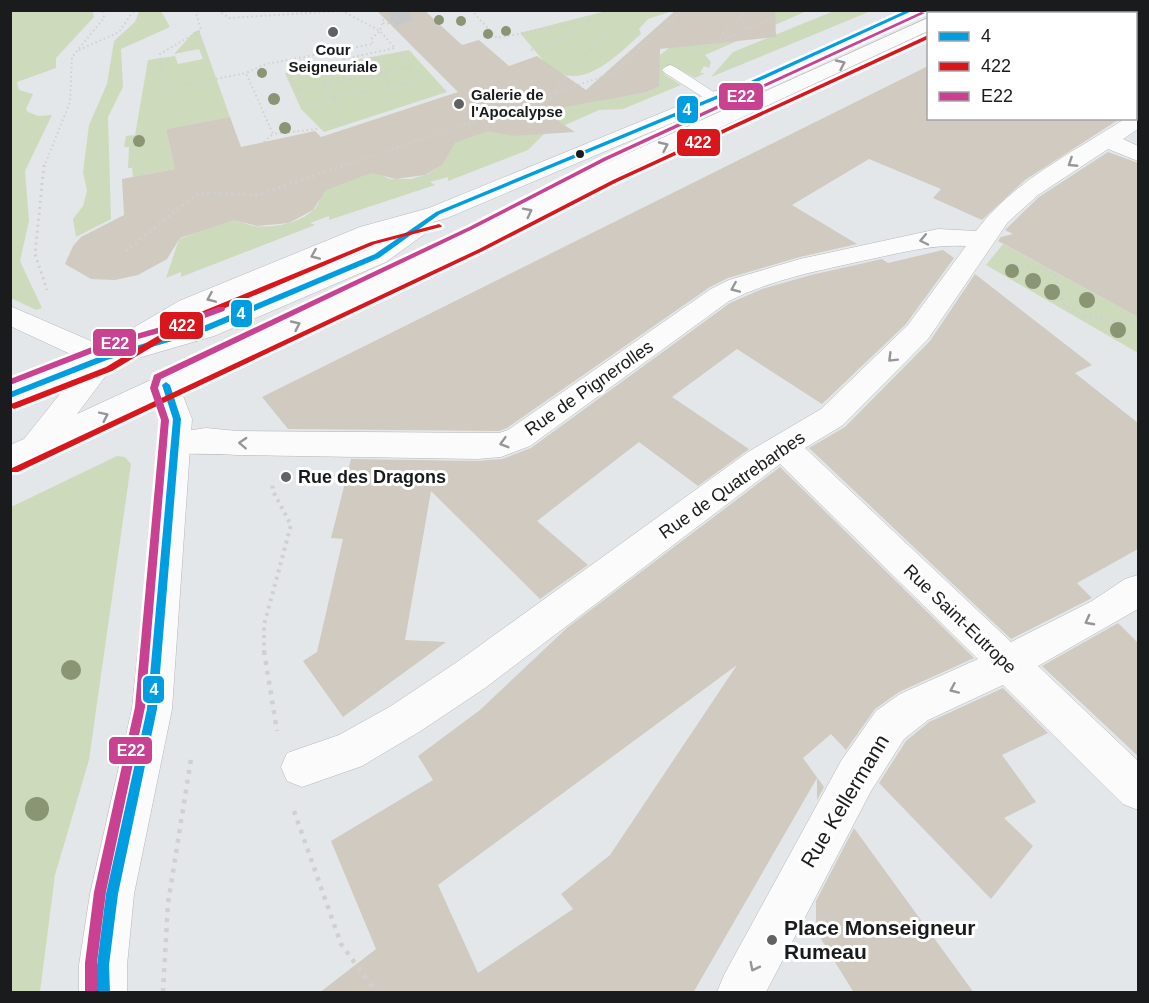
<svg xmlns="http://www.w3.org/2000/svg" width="1149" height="1003" font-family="Arial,sans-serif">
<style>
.green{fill:#cedabc}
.building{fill:#d0cac1;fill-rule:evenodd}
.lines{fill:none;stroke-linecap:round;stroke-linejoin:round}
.street-tunnel{stroke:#c6c8ca;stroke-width:20;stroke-dasharray:20 10;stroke-linecap:butt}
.lane-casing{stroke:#b5b7b9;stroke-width:1}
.street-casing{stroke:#b5b7b9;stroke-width:1}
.secondary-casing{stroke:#b5b7b9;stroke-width:1}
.highway-casing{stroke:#b5b7b9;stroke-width:1}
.path-far3{stroke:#d0d0d1;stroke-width:2;stroke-dasharray:1.5 3;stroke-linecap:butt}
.path-far2{stroke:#d0d0d1;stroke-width:3;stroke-dasharray:2 4;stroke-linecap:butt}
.path-far1{stroke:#d0d0d1;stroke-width:4;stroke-dasharray:3 4.5;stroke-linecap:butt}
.path{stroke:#d0d0d1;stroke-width:4.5;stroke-dasharray:4 6;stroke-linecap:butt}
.lane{fill:#fbfbfc;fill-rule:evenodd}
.street{fill:#fbfbfc;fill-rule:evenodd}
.secondary{fill:#fbfbfc;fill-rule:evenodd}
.highway{fill:#fbfbfc;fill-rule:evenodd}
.bus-1-casing{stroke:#fff;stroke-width:5}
.bus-2-casing{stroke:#fff;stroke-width:5}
.bus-3-casing{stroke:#fff;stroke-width:5}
.bus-1{fill:#009ee1;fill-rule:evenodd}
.bus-2{fill:#d8161c;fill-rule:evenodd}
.bus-3{fill:#c94191;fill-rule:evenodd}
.tree{fill:#8a9574}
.oneway{stroke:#969698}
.poi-dot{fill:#616264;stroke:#fff;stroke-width:2}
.bus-dot{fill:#1a1b1d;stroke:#fff;stroke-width:2}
.labels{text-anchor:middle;stroke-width:6;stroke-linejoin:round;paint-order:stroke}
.far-poi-label{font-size:15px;font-weight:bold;fill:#1a1b1d;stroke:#fff}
.street-label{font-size:18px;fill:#1a1b1d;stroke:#fff}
.poi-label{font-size:18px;font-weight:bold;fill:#1a1b1d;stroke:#fff;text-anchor:start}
.near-street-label{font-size:21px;fill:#1a1b1d;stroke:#fff}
.near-poi-label{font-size:21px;font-weight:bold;fill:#1a1b1d;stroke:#fff;text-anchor:start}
.line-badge{stroke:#fff;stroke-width:2}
.badge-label{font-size:16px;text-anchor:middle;font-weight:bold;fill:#fff}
</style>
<rect width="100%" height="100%" fill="#e4e7e9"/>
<path class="green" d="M11,10l82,1 1,6 -38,41v10l-39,14 2,8 14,4 -7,15 2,3 10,4 14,-1 -27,56 4,50 -9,40 22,47 -6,2 -25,-12z
M139,11h22l9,16 -49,22 2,38 -15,30 3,102 -35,18 -3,-18 10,-13 4,-15 -4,-19 6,-47 18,-41 7,-43 21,-19z
M606,11h67l-25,8 -9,10 2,5c-20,17 -55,56 -85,37 -13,-8 -25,-26 -36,-38z
M708,11h99l-102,44 6,7 -2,6 -5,-2 -4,7h5l-10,5 -19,-10 -12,6 17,11 -58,24 -24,1 -56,25 -15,15 -80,31v-4l-18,5 5,3 -106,35v-4l-19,7 5,2 -134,52v-5l-15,6 13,-39c17,-6 36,-15 53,-19 6,-1 15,5 22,6 22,3 68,-6 67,-35l52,-19 17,7h21l17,-5 14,-10 2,-17 45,-17 23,6 25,-3 19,-12 2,-8 -3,-7 94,-14 6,-4 4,-10 -11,-13 22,-18 27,-3z
M834,11h37l-160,66 22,-25z
M199,30l31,87 -64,12 9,40 -42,8 -1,-9h-4l1,-21h-5l2,-11 9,-1 13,-75 27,-4 3,8 25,-5 -4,-10 -25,5 20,-22z
M409,50l38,42 -123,40 -23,-23 -16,-36z
M1003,244l135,73v36l-152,-88z
M117,456l8,1 6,7 -42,296 -34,115 -15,117h-29v-485z"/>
<path class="building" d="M376,10h48l38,35 17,-5 30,26 28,-10 49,34 90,-80h99l1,27 -116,12 -1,37 -11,6 -106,19 33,21 -63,4 -24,-5 -33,12 -13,22 -17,10 -29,4 -25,-6 -45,17 -13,20 -24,13 -32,3 -23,-6 -54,18 -13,21 -29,16 -23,5 -24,-1 -26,-15 8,-18 8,-9 43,-22 -2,-36 53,-10 -9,-40 64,-12 11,30 74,-16 6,6 137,-45z
M928,66v52h193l-96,62 -43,40 -49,-22 8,-9 -72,-30 -77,46 65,39 -57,13 -72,21 -18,9 -203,141 -8,3 -211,-2 -26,-32z
M1108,152l30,11v154l-140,-76 3,-4 12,-3 -8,-4 34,-33z
M943,250l11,8 -48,66 -84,80 -85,-55 -65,48 77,52 -51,37 -59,-44 -102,79 51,44 -48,34 -109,-108 -26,149 41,2 -103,75 -40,-56 14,-9 26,-113 -12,-1 20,-79 126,2 25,-2 29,-11 199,-145 32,-14 49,-14 71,-16 6,4z
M975,274l117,91 -17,8 63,50v126l-61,34 15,15 -81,41 -202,-191 36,-21 85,-86z
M780,467l194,191 -75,34 -24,17 -29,41 -15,-16 -28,24 21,29 -7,13v-22l-124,215h-374l57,-44 -45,-108 102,-61 -15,-24 62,-46 88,-83zM737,665l-127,190 -49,39 12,15 -95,64 -40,-88z
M1118,623l20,20v113l-96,-90z
M1003,688l45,45 -46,22 34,47 -32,16 29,28 -42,53 -112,-116 27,-42 23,-19z
M854,828l120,165h-120l-36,-59 -2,-9v-24z"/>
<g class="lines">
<path class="street-tunnel" d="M390,17l21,-7"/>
<defs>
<path id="lane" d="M670,65l5,2 48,31 -2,3h-12l-44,-28 -3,-3 3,-3z"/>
<path id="street" d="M1136,114h2v15l-15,10 15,7v15l-30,-12 -70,46 -30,27 -80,117 -85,86 -38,23 206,194 81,-41 33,-22 13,-4v34l-100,57 100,95v49l-15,-6 -120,-119 -75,35 -24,19 -33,52 -105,201h-49l7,-17 117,-214 35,-50 24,-17 78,-35 -198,-195 -295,224 -66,44 -57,34 -60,21 -15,-6 -6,-14 6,-14 52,-18 52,-29 66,-44 291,-210 73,-43 87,-84 58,-79c-36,-2 -69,8 -104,15 -45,10 -92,19 -133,40l-199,145 -29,11 -24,2 -240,-4c-21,-2 -54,1 -72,-5l-5,-8 5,-8 41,-6 31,3 262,2 9,-3 203,-141 18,-9 71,-21 138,-30 38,2c37,-50 98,-79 150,-113h10z"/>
<path id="secondary" d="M944,10h23l-2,4h-23z
M928,18v13l-310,144 -133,69 -475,227v-26l14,-6 44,-55 -58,22v-23l84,-32 85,-50 181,-74 69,-19 286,-117h14l3,4 -3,4 -282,119 -21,6 3,4 -3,5 -40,29 -172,74 -100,29 -37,49 390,-180 135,-69zM394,233l-26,17 -174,72 -19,6 24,-15z"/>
<path id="highway" d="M10,306l104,45 4,7 -4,7 -10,3 -10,-3 -84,-39z
M166,374l10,4 16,41 -20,290 -38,185 -7,71v27h-48v-27l11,-71 42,-185 30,-290 -11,-34 5,-7z"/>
</defs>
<use href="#lane" class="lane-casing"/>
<use href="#street" class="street-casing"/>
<use href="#secondary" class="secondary-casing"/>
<use href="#highway" class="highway-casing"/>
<path class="path-far3" d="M195,10l6,20 -41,24 3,35 83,-16
M218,10l11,8 113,-7 38,20 -9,8 2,5 -107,20 -20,9 27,61 43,-5 30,-9 -28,-50
M471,10l26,28 95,-18
M1049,10l8,4
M383,23l13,1
M713,43l35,-33
M79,50l40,-18 15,-22
M531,50l20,-6 58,-34
M696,51l96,-41
M341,54l21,38
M401,54l18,27 -116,23 -12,-28z
M344,59l51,-11 -15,-17 3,-11 7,-3
M375,60l16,26
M297,90l113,-23
M557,92l56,-19 69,-63
M264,142l9,-8
M44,167l26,-65 2,-45 32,-39 -1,-8
M341,167l215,-75c16,-32 50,-47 61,-82"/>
<path class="path-far2" d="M44,165l-9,89 12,36
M126,251l72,-58 61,2 86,-30
M1009,264l34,4 12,7 9,31 19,10 55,8"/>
<path class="path-far1" d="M264,653v-28l27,-100 -18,-34 -1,-10"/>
<path class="path" d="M264,651l13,80
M294,811l47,133 35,48
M163,992l5,-89 23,-144"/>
<use href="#lane" class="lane"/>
<use href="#street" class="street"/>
<use href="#secondary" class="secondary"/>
<use href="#highway" class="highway"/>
<defs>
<path id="bus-1" d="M907,10h7l-168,77 -306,127 -61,44 -172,73 -100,29 -97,38v-6l91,-36 100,-29 174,-73 61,-42 306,-127z
M166,382l4,3 11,34 -24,290 -39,185 -9,71 1,27h-13v-27l9,-71 41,-185 26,-290 -11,-34z"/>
<path id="bus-2" d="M926,36h2v3l-311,143 -134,69 -465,221h-6l-1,-2 1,-2 467,-219 134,-69z
M439,224l3,2 -1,1 -66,17 -178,76 -85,51 -95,37 -3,1 -4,-2 1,-3 95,-37 85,-51 180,-74z"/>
<path id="bus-3" d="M921,12l4,1 -318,147 -134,69 -312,150 -3,9 11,32 -24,287 -39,185 -9,71 1,29h-13v-29l9,-71 41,-185 26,-287 -11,-32 4,-13 315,-148 134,-69z
M218,307h6l1,2 -1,2 -47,17 -74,21 -93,36v-6l87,-34 74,-21z"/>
</defs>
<use href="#bus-1" class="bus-1-casing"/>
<use href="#bus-2" class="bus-2-casing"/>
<use href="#bus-3" class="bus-3-casing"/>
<use href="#bus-1" class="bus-1"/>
<use href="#bus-2" class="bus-2"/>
<use href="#bus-3" class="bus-3"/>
</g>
<g class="tree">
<circle cx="439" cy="20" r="5"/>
<circle cx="461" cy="21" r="5"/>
<circle cx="506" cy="31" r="5"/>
<circle cx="488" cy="34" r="5"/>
<circle cx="262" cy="73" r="5"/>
<circle cx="274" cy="99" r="6"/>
<circle cx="285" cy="128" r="6"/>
<circle cx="139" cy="141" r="6"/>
<circle cx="1012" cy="271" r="7"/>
<circle cx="1033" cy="281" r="8"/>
<circle cx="1052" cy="292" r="8"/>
<circle cx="1087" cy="300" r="8"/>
<circle cx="1118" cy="330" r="8"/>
<circle cx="71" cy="670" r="10"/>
<circle cx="37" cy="809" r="12"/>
</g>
<defs><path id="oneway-chevron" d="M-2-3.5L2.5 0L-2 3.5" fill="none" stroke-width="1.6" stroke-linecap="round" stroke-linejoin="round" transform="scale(1.5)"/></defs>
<g class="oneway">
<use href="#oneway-chevron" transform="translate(841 64) rotate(-25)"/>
<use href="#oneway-chevron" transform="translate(664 146) rotate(-25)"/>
<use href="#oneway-chevron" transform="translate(1072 163) rotate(147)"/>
<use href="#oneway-chevron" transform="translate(528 212) rotate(-27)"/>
<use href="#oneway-chevron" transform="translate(924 240) rotate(168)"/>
<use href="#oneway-chevron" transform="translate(315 255) rotate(157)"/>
<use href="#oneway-chevron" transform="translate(735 288) rotate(157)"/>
<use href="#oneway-chevron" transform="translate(211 298) rotate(157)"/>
<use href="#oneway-chevron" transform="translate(296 325) rotate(-25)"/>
<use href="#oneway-chevron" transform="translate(892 358) rotate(135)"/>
<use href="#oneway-chevron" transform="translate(104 416) rotate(-26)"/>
<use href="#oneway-chevron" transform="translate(243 443) rotate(-177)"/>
<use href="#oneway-chevron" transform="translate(504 443) rotate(164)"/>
<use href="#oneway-chevron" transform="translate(1089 621) rotate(152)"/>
<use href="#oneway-chevron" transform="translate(954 689) rotate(156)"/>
<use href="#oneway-chevron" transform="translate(754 967) rotate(117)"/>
</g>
<g class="poi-dot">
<circle cx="333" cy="32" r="6"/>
<circle cx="459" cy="104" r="6"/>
<circle cx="286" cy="477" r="6"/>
<circle cx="772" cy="940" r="6"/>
</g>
<circle class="bus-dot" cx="580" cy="154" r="5"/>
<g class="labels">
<g class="far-poi-label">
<text x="333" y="55">Cour<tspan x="333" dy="17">Seigneuriale</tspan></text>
<text x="471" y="100" text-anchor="start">Galerie de<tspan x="471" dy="17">l'Apocalypse</tspan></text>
</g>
<g class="street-label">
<text transform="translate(589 388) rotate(-35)" y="6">Rue de Pignerolles</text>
<text transform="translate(732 485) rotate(-35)" y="6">Rue de Quatrebarbes</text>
<text transform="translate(960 619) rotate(44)" y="6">Rue Saint-Eutrope</text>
</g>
<g class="poi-label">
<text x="298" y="483">Rue des Dragons</text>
</g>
<g class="near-street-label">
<text transform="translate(845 801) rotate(-59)" y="7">Rue Kellermann</text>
</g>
<g class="near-poi-label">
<text x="784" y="935">Place Monseigneur<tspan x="784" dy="24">Rumeau</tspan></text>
</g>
</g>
<g class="line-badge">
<rect x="718" y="82" width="46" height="29" rx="6" fill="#c94191"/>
<rect x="676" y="95" width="23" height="29" rx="6" fill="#009ee1"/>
<rect x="676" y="128" width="45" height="29" rx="6" fill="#d8161c"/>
<rect x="230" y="299" width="23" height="29" rx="6" fill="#009ee1"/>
<rect x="159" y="311" width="45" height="29" rx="6" fill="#d8161c"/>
<rect x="92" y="328" width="45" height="29" rx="6" fill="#c94191"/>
<rect x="142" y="675" width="23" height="29" rx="6" fill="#009ee1"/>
<rect x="108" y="736" width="45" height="29" rx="6" fill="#c94191"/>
</g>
<g class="badge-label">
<text x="741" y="102">E22</text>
<text x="687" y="115">4</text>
<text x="698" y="148">422</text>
<text x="241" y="319">4</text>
<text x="182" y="331">422</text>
<text x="115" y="349">E22</text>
<text x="154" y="695">4</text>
<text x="131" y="756">E22</text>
</g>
<rect width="1149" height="1003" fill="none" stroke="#1a1b1d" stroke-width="24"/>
<rect x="927" y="12" width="210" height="108" fill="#ffffff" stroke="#a3a4a5" stroke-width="1.5"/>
<rect x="939" y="32" width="30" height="9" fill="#009ee1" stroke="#a3a4a5" stroke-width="1.5"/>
<text x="981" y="42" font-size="18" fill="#1a1b1d">4</text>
<rect x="939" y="62" width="30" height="9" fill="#d8161c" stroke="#a3a4a5" stroke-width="1.5"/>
<text x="981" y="72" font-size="18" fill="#1a1b1d">422</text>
<rect x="939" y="92" width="30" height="9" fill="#c94191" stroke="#a3a4a5" stroke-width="1.5"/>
<text x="981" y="102" font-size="18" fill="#1a1b1d">E22</text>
</svg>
